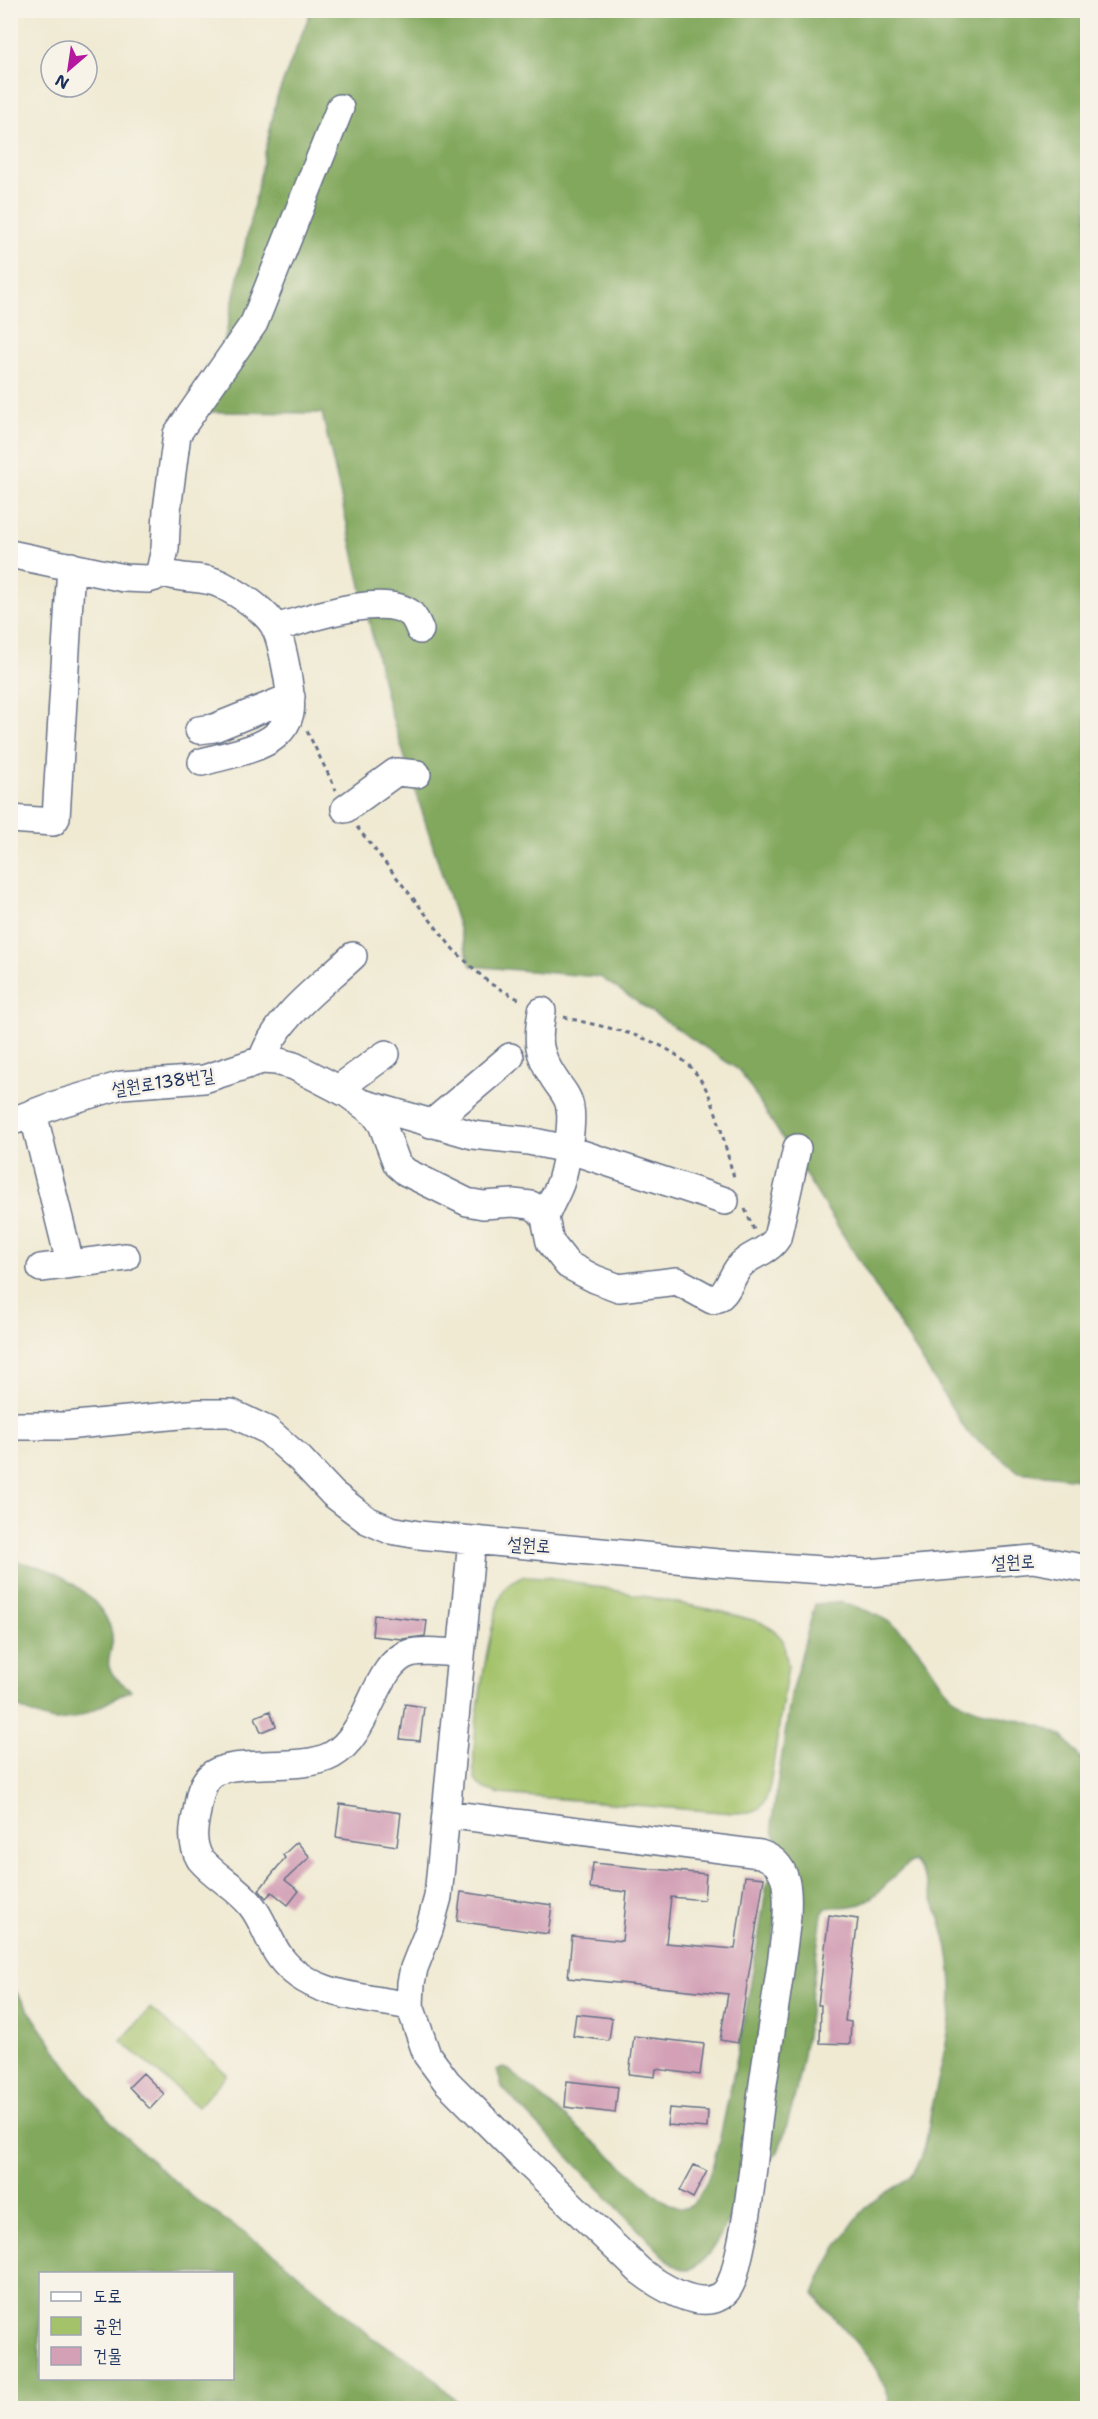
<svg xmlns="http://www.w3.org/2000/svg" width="1098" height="2419" font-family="'Shantell Sans','Poor Story',sans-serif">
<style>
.green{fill:#a3c269;stroke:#5f7864;stroke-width:1.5}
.forest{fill:#82a85d;stroke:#4e6c5e;stroke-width:1.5;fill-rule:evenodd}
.building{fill:#d3a0b6}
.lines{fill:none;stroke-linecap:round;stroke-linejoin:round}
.minor-casing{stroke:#667087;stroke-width:30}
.path{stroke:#667087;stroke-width:3;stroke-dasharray:4.5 4.5;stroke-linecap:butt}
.minor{stroke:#fff;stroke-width:27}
.labels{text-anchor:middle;stroke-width:5;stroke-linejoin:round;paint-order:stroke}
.street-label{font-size:18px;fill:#1b2f5e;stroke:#f7f3e8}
</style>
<rect width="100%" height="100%" fill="#f7f3e8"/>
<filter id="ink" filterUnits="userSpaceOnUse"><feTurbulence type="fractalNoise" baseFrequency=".0167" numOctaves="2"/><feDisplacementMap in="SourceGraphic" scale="12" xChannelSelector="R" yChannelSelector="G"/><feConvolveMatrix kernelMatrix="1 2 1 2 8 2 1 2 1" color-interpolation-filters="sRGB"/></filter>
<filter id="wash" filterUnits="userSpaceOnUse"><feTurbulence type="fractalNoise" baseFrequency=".008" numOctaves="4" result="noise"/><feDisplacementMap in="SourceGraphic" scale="24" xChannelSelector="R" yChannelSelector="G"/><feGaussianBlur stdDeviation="1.35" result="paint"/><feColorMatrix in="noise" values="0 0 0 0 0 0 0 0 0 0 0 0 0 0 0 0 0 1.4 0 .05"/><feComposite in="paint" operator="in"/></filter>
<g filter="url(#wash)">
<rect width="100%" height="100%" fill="#f0ead3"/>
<path class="green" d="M522,1576l26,1 175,35 37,10 14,8 9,10 5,26 -18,119c-6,27 -12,27 -37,28l-233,-19c-8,-3 -20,-5 -24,-13 -10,-20 15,-171 28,-191 4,-7 11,-10 18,-14z
M150,2008l77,66 -29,33 -77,-66z"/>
<path class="forest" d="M311,11h776v1469l-68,-8 -52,-40 -227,-361 -140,-94 -129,-11 -84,-265 -65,-288 -113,-1 68,-315z
M10,1557c9,7 20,7 31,10 21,8 46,24 60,43 7,9 13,23 11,34 -1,8 -5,15 -3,23 3,10 14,17 22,23 -21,10 -55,33 -77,31 -15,-2 -29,-11 -43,-17z
M838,1602c46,11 65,25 91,63 9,13 16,27 29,36 25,17 86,18 107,38 9,8 15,20 22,29v640h-196c-8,-48 -50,-77 -77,-114 9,-26 35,-70 55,-89 12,-12 30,-17 41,-29 16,-17 17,-43 21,-64 18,-83 35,-127 3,-210 -6,-14 -10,-30 -20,-41 -14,3 -31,33 -51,42 -11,5 -25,3 -37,5l-4,6c-12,79 -15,161 -44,238l-5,5 -6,-1 20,-295 -13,-27 -2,-14 20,-131 23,-85z
M773,1878l7,9 -42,311c-7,18 -30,71 -52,71 -10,0 -18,-9 -24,-15l-150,-156 -10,-11 -5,-17 5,-3 7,3 154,130c10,6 20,13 29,4 21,-19 30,-77 36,-104 16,-72 28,-144 39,-217z
M10,1983l70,102 28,34 30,30 57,50 81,56 97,83 51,31 40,39h-453zM40,2274h192v104h-192z"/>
<g id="blocks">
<path class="building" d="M374,1615l53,6 -2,15 -23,3 -30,-3z
M405,1704l19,3 -4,34 -20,-2z
M270,1711l6,15 -15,6 -6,-15z
M340,1804l61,9 -4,33 -61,-9z
M297,1842l13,15 -25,23 14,11 -11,14 -16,-13 -6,6 -7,-8 26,-32 -2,-3z
M593,1863l113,11 -2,26 -33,-3 -5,46 69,6 10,-73 19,2 -26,165 -18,-3 8,-46 -160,-16 4,-42 50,5 5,-49 -37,-4z
M461,1892l91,13 -4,29 -91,-13z
M829,1915l29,4 -13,102 6,1 -1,22 -30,-1 1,-38h-3z
M576,2014l36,4 -3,23 -36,-5z
M634,2036l70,8 -4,31 -44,-6 -1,8 -26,-3z
M143,2073l21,21 -14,15 -21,-22z
M567,2081l51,6 -3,26 -50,-6z
M669,2108l39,3 -1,17 -40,-3z
M694,2165l13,6 -14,27 -13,-7z"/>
</g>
</g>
<g filter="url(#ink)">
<use href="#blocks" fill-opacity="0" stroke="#667087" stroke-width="1.5"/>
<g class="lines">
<defs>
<path id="minor" d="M10,554l114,24 24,1 7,-2 5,-6 5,-22 2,-39 10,-76 77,-111 86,-215
M160,571c20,10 45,4 62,14 17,9 40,23 51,39 9,13 20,73 17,89 -2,9 -8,17 -15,23 -16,14 -53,20 -73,26
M275,628c30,-8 109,-37 136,-14 4,4 7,11 9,16
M199,730l15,-2 77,-31
M345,809l51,-37 21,2
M10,819l43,3 3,-4 15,-252
M542,1011c-5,30 -5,42 13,69 6,9 14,17 15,28 3,15 -4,57 -9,73 -4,13 -12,23 -16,37
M262,1060c15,-44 58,-73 91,-104
M338,1089l48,-35
M362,1103l111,32 56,6 38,8 158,52
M33,1113l37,150
M10,1122l45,-17 67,-20 82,-6 58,-19 14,1 18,5 54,28 26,19 8,11 15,40 9,8 61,30 16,3 30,-2 18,2 8,5 6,8 5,24 18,23 27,14 24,9 58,-7 35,19c15,-2 18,-22 27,-33 10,-13 29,-14 38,-29l20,-90
M431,1124l79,-67
M41,1268l85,-11
M10,1426h55l135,-13h31l36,17 33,29 33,35 34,26 23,10 29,5 299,28 150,10 165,-14 55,10
M446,1814l314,40c29,9 28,36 27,62 -6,58 -17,117 -25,175 -8,58 -11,118 -26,176 -2,10 -7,25 -17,30 -23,12 -61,-12 -79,-26l-111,-107 -82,-82 -20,-27 -17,-49 1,-23 3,-15 15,-38 9,-33 34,-357
M410,2006c-44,-9 -101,-9 -130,-49 -12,-16 -16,-36 -29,-52 -14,-18 -36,-28 -51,-46 -9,-16 -7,-30 -3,-48 2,-11 3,-25 12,-34 20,-21 91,-4 123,-22 39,-22 42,-92 78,-102 15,-4 35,0 50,0"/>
</defs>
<use href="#minor" class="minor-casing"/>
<path class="path" d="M307,731l29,59
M357,827l96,122 36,34 33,18
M564,1017c51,14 113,19 141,70 15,28 20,63 30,93
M745,1209l9,21"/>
<use href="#minor" class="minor"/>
</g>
</g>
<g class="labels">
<g class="street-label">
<text transform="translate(163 1082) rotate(-8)" y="6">설원로138번길</text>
<text transform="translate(529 1545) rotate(4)" y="6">설원로</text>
<text transform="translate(1013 1562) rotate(-2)" y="6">설원로</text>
</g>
</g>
<rect width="1098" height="2419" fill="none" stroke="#f7f3e8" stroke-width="36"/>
<rect x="39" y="2272" width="195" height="108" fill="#f7f3e8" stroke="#9fa5b1" stroke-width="1.5"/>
<rect x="51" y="2292" width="30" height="9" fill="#ffffff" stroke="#9fa5b1" stroke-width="1.5"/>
<text x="93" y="2302" font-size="18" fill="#1b2f5e">도로</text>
<rect x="51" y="2317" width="30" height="18" fill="#a3c269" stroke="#9fa5b1" stroke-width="1.5"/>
<text x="93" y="2332" font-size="18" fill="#1b2f5e">공원</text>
<rect x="51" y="2347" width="30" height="18" fill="#d3a0b6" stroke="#9fa5b1" stroke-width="1.5"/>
<text x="93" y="2362" font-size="18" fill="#1b2f5e">건물</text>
<g transform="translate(69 69) rotate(209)"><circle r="28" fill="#f7f3e8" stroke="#9fa5b1" stroke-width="1.5"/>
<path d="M0-4.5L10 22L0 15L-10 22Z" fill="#b5179e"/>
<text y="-9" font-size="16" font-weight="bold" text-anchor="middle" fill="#1b2f5e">N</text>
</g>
</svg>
